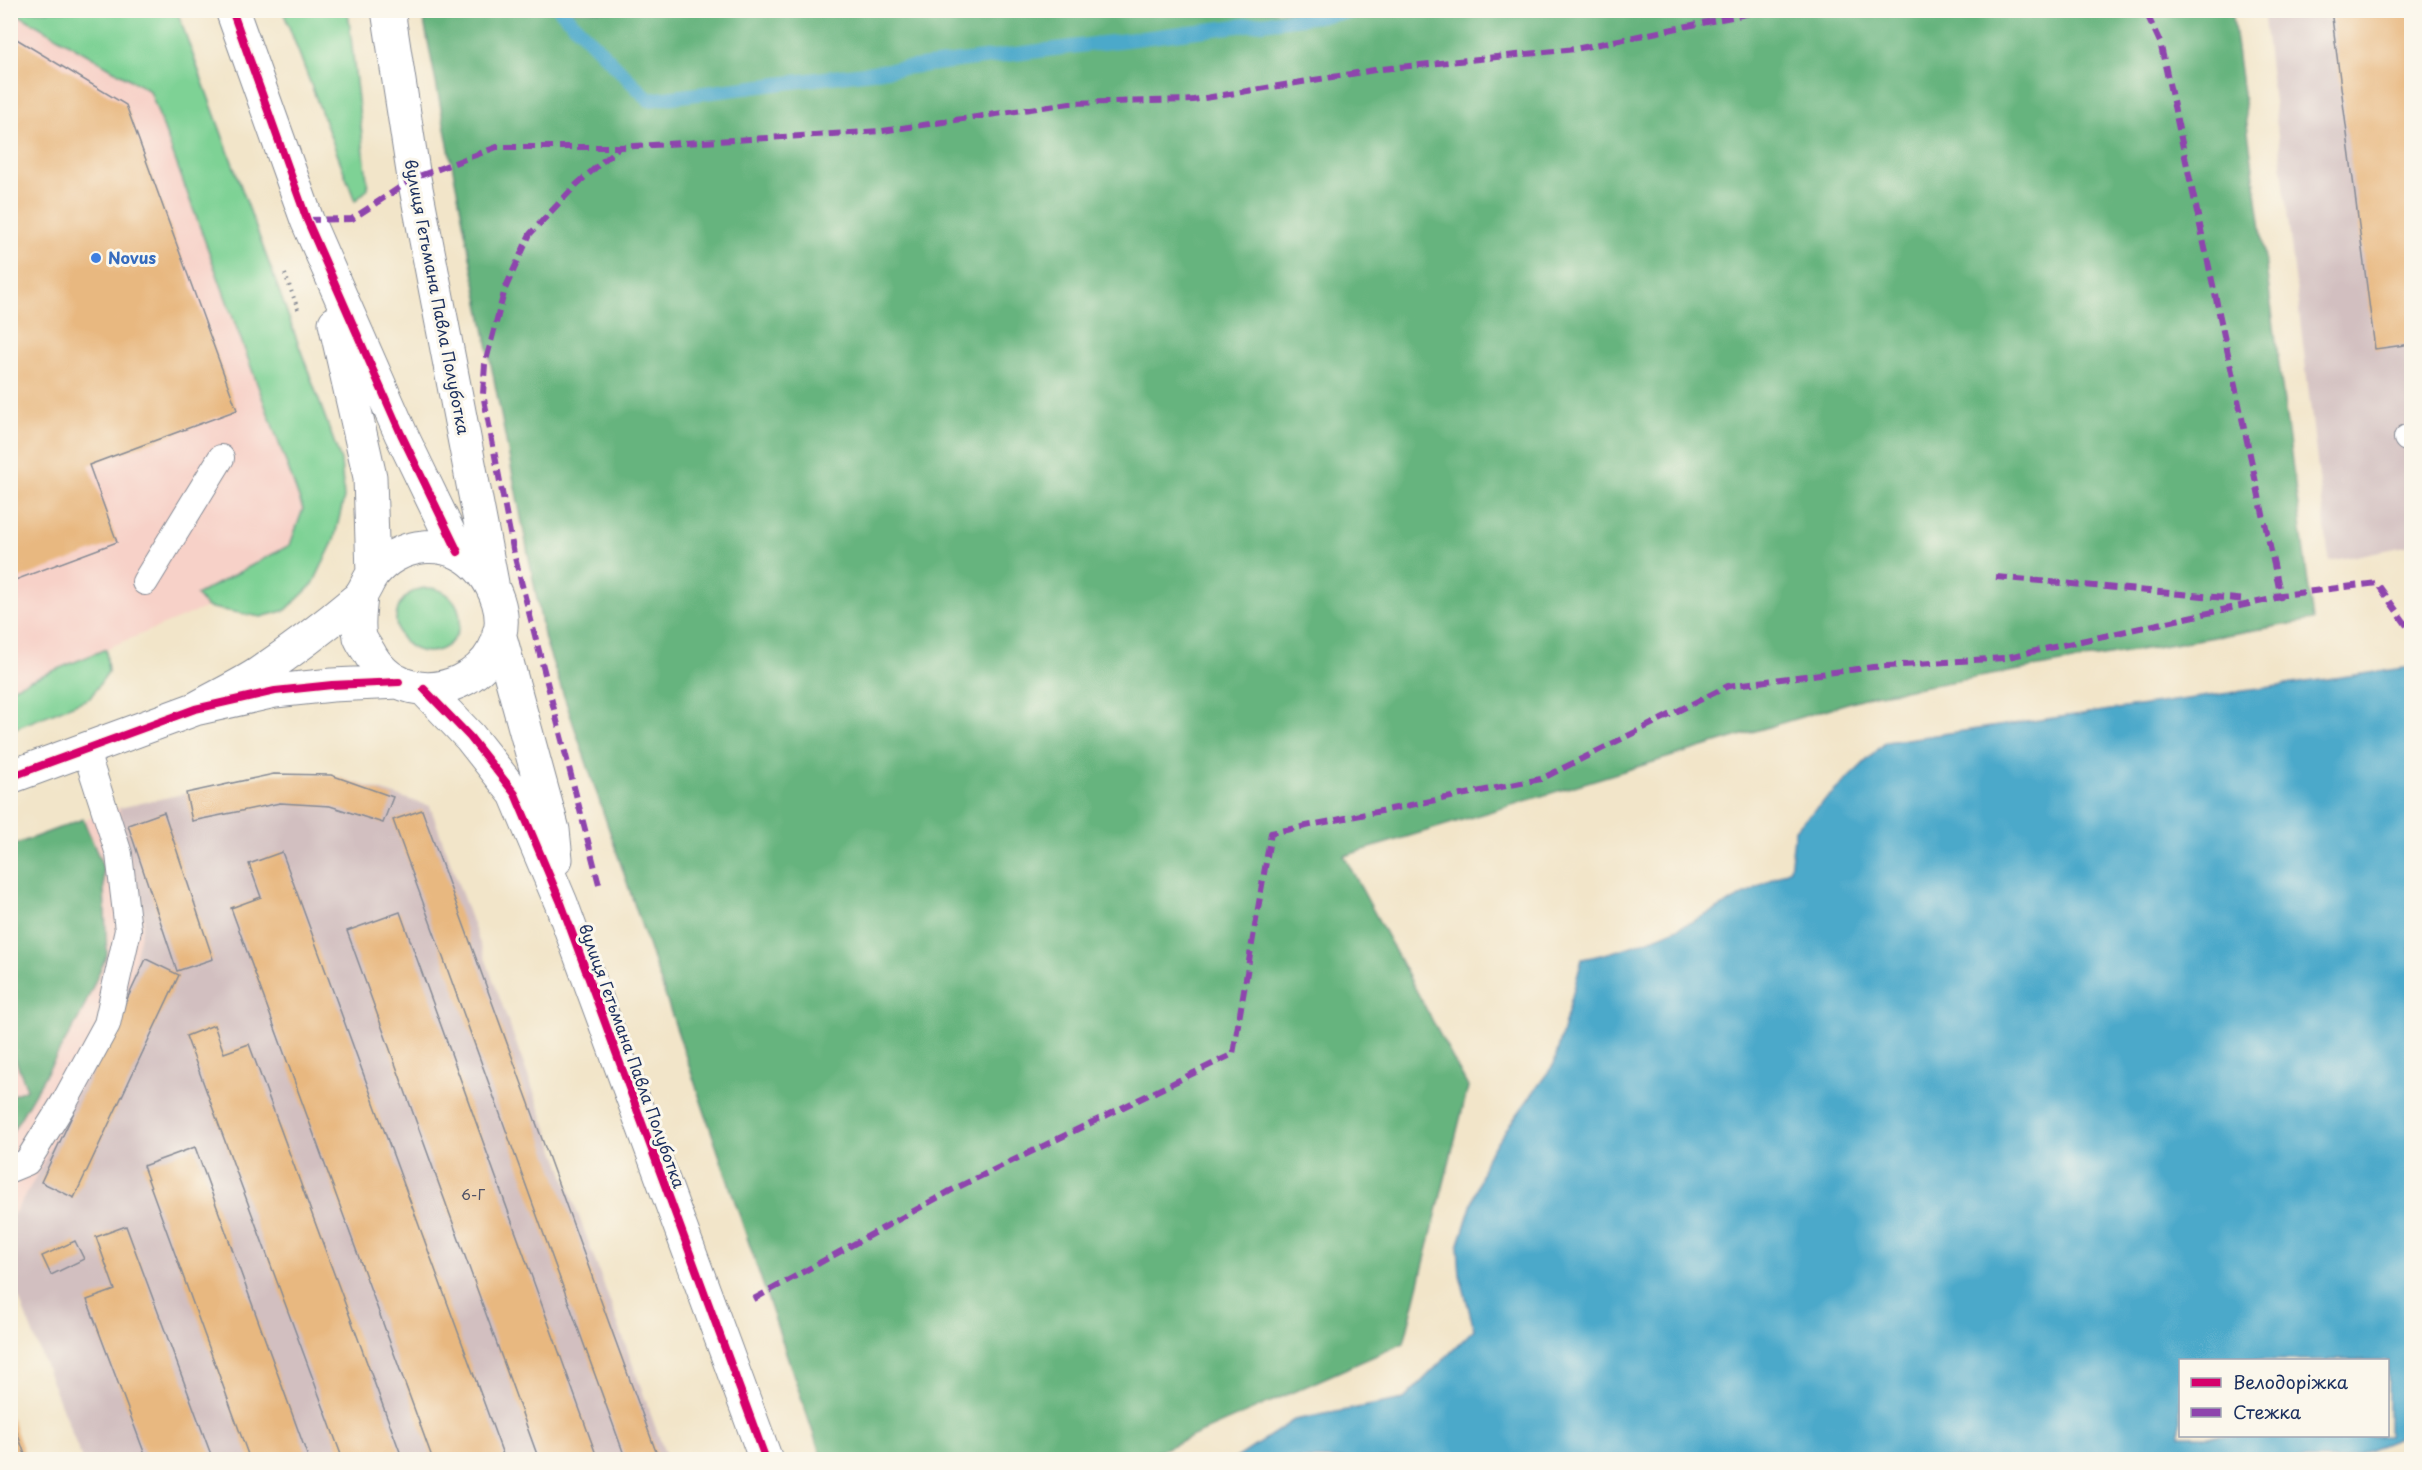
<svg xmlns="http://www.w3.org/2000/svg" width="2422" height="1470" font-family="'Playpen Sans',sans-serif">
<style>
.built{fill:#f7d1c8}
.industrial{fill:#d2bfc0}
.green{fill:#7ed295;stroke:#4c807a;stroke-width:1.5}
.forest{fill:#66b47e;stroke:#40726e;stroke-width:1.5}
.water{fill:#4ca9ca;stroke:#346c94;stroke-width:1.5;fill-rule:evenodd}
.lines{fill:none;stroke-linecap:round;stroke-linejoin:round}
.stream{stroke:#4ca9ca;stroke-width:14}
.building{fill:#e8b880}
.service-casing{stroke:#868a94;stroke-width:28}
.tertiary-casing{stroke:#868a94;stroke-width:35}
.path{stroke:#868a94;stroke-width:4;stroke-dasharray:1.5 4.5;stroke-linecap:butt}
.service{stroke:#fff;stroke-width:26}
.tertiary{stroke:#fff;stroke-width:33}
.quiet{stroke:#8e44ad;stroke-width:6;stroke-dasharray:12 6;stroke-linecap:butt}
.cycleway-casing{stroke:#fbf7ec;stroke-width:11}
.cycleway{stroke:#d6006c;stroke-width:8}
.shop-dot{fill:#3f7fe0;stroke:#fbf7ec;stroke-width:2}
.labels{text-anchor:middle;stroke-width:6;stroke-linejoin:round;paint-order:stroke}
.number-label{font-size:14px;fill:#4e5166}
.shop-label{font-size:16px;font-weight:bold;fill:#366cbe;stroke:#fbf7ec;text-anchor:start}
.street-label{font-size:16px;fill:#1b2f5e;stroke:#fbf7ec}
</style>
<rect width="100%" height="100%" fill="#fbf7ec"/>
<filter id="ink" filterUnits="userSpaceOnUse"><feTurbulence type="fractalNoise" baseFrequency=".0167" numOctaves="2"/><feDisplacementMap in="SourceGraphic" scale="12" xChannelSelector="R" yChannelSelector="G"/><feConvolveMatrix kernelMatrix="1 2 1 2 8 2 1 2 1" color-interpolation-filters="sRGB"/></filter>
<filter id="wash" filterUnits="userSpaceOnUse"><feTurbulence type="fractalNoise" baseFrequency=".008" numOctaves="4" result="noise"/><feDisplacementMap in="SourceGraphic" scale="24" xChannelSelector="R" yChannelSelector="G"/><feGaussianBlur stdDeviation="1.35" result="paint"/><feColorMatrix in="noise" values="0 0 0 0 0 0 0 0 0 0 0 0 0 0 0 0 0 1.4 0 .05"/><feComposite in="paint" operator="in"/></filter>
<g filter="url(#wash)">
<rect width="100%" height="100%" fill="#f2e5c9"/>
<path class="built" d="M12,10l138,81 153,418 -13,36 -93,50 10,12 -196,81 -1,-677z
M119,808l25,111 -13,60 -94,198 -26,41v-373z"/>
<path class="industrial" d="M2263,11h148v534l-82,16z
M274,774l57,1 99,31 237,653h-585l-71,-181v-60l26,-42 94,-197 13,-60 -25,-111z"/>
<path class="green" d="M12,11h165l164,450 3,37 -10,42 -21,44 -27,26 -25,7 -54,-10 -11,-12 94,-50 13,-36 -153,-418z
M283,11h65l20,178 -13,12z
M396 620a32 32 0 1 1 64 0a32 32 0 1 1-64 0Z
M106,649l2,23 -18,26 -79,32v-42z"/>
<path class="forest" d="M422,11h1810l81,609 -439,75 -530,161 124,231 -64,256 -263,116h-319l-277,-819z
M83,819l20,48 4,87 -26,60 -70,120v-38l16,-7 -16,-41v-202z"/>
<path class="water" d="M2411,667v766l-68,27 -1108,-1 59,-39 110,-21 70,-70 -14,-54 -2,-28 29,-91 67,-92 28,-105c75,-14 143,-53 208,-90l5,-40 91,-87zM2180,1360h208v76h-208z"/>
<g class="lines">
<path class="stream" d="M560,10l89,90 717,-90"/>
</g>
<g id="blocks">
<path class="building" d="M2331,10h81v334l-37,5z
M10,35l116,70 111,305 -148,55 28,77 -107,40z
M274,774l57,1 62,22 -10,26 -53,-17 -50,-3 -88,18 -6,-28z
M422,810l237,650h-33l-233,-640z
M164,812l49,147 -36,12 -49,-146z
M282,852l223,608h-72l-202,-552 30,-11 -12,-33z
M400,912l198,548h-59l-192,-529z
M146,959l33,16 -105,223 -33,-16z
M214,1025l10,28 25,-9 154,416h-60l-157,-424z
M195,1147l114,313h-59l-107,-294z
M126,1226l87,234h-66l-60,-160 28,-10 -19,-53z
M75,1241l9,18 -33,16 -9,-19z
M11,1416l16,44h-17z"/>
</g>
</g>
<g filter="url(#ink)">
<use href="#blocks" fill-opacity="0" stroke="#868a94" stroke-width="1.5"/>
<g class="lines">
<defs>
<path id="service" d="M2407,438h5
M145,582l76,-124
M10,1169l17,-7 38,-61 42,-77 21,-94 -9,-76 -34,-105"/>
<path id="tertiary" d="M232,10l75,210 94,214 57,118
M388,10l26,168 78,405
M335,323l35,154 3,97
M499,633l54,197 3,29
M424,689l46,48 45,57 46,109 205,557
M195,709c21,-12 43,-22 63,-35 34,-23 67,-48 98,-74 9,-7 10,-17 17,-26 5,-6 14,-14 21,-18 19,-11 45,-13 65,-3 20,10 32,27 39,48 23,73 -85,124 -127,55 -3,-6 -9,-13 -11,-19 -3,-14 0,-28 1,-41
M10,777l185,-68 80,-18 57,-6 67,-3"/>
</defs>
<use href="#service" class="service-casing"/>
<use href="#tertiary" class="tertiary-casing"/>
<path class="path" d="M188,10l4,9
M285,274l13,35"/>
<use href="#service" class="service"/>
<use href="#tertiary" class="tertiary"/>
<path class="quiet" d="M307,220l45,-1 62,-41 83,-31h122l263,-16 188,-28 123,-3 188,-31 194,-20 191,-39
M1996,577l251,23
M2274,596l103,-13 35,50
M599,884l-85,-330 -31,-160 2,-30 20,-75 25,-55 46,-49 43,-38
M754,1299l196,-108 283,-137 38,-221 270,-54 187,-93 145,-19 131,-9 277,-61 -121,-555 -15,-32
M2401,1460l11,-5"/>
<defs>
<path id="cycleway" d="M232,10l75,210 94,214 57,118
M424,689l46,48 45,57 46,109 205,557
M10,777l185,-68 80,-18 57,-6 67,-3"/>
</defs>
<use href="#cycleway" class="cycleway-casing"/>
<use href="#cycleway" class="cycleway"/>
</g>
</g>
<circle class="shop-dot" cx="96" cy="258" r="6"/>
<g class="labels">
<g class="number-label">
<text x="473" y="1200">6-Г</text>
</g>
<g class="shop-label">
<text x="108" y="264">Novus</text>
</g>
<g class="street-label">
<text transform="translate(437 297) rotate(79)" y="6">вулиця Гетьмана Павла Полуботка</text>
<text transform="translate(632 1056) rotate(70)" y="6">вулиця Гетьмана Павла Полуботка</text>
</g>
</g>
<rect width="2422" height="1470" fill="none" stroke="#fbf7ec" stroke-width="36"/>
<rect x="2179" y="1359" width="210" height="78" fill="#fbf7ec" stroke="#a1a7b3" stroke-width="1.5"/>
<rect x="2191" y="1378" width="30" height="9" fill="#d6006c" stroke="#a1a7b3" stroke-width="1.5"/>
<text x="2233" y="1389" font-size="18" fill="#1b2f5e">Велодоріжка</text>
<rect x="2191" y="1408" width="30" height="9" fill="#8e44ad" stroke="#a1a7b3" stroke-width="1.5"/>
<text x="2233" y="1419" font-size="18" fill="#1b2f5e">Стежка</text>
</svg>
